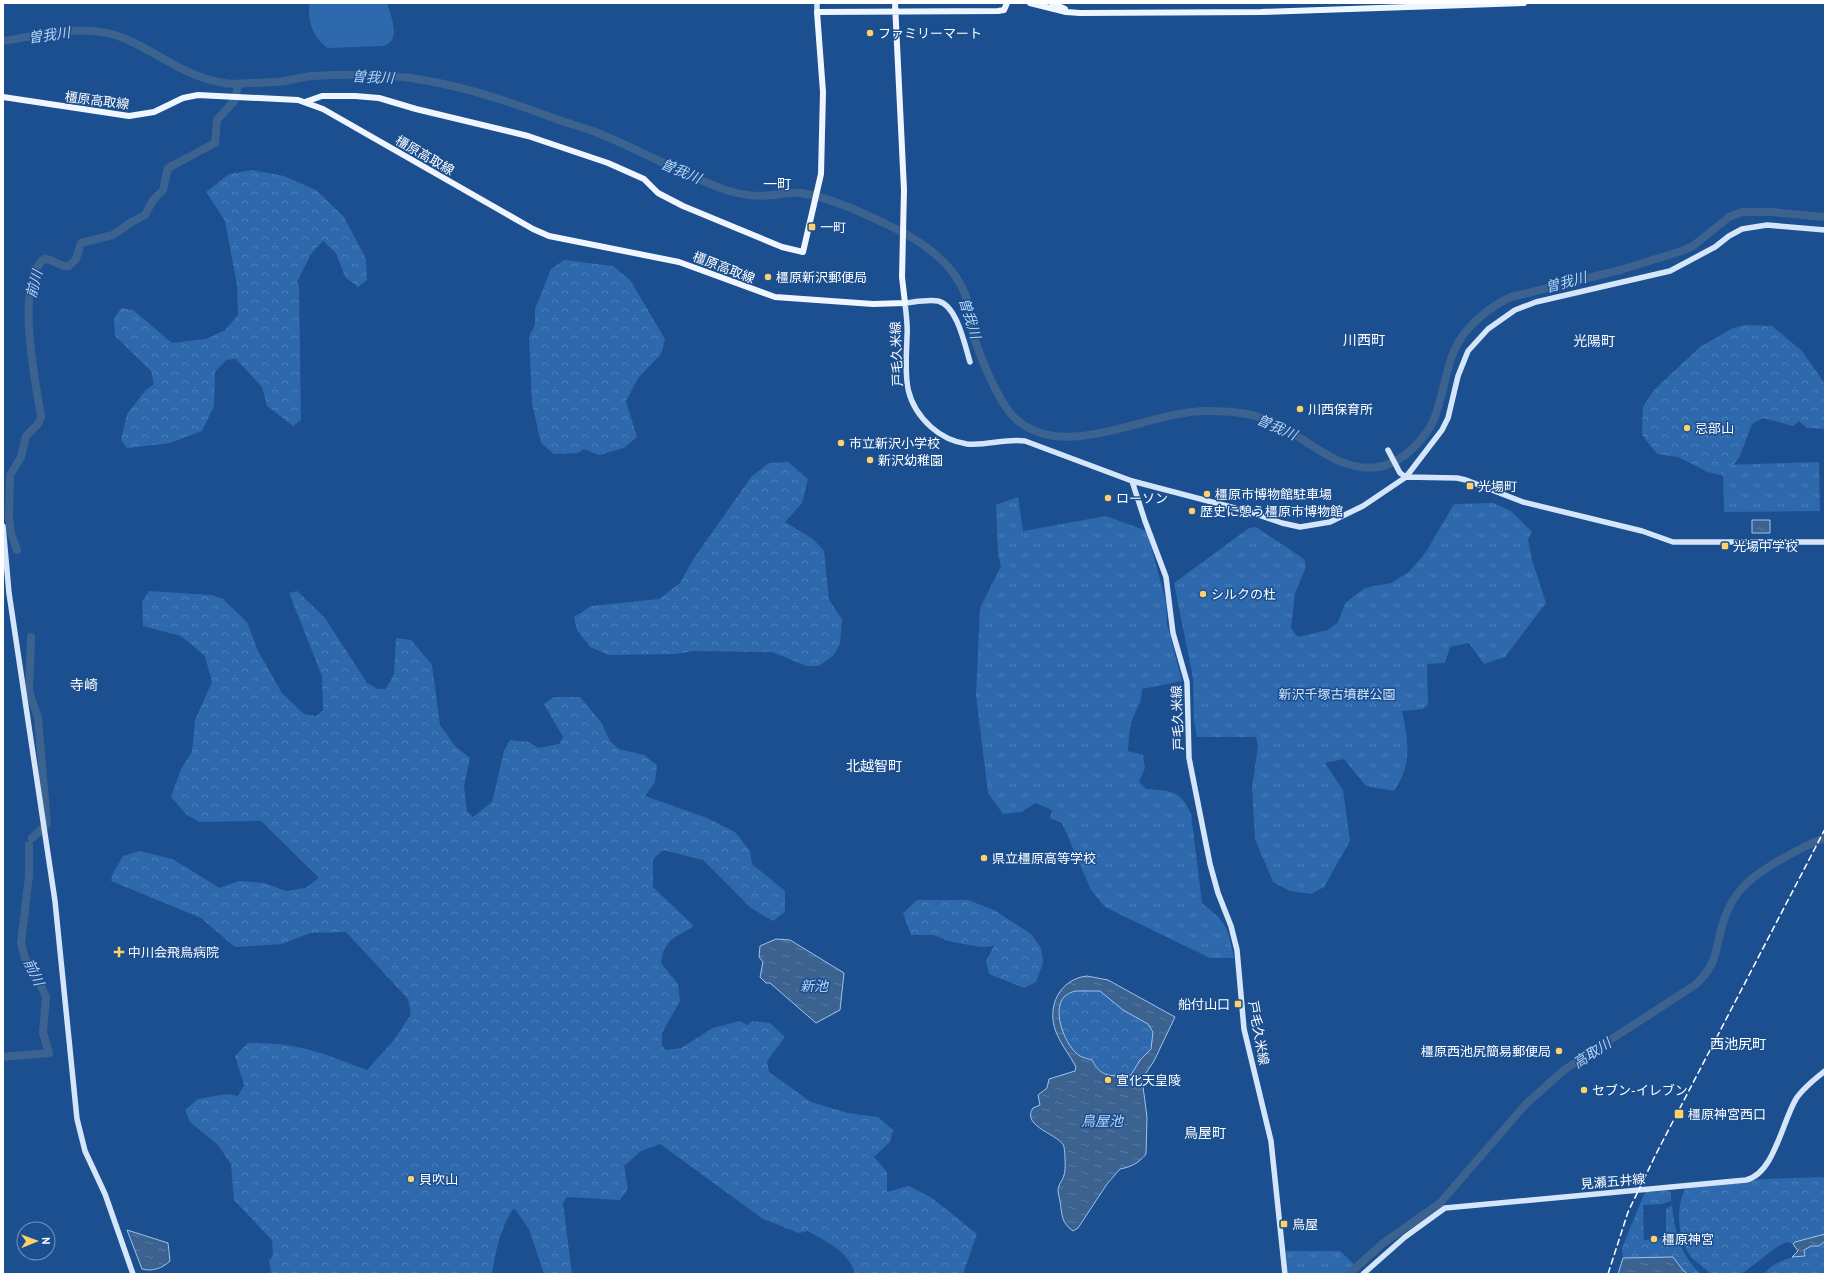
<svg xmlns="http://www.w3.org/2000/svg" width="1828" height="1277" font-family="'PT Sans','Noto Sans JP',sans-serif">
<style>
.green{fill:#2e69ad}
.forest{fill:url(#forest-crowns)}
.park{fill:url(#park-tufts)}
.water{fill:url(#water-ripples);stroke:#9cc4f0;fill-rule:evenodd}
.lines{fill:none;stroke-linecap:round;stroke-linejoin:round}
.river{stroke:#3c6290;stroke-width:8}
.secondary{stroke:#d6e6fa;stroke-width:5.5}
.primary{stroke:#f0f6ff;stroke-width:6}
.rail{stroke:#fff;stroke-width:1.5;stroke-dasharray:7 3;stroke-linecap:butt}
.poi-dot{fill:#ffd166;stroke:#1b4f8f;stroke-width:1.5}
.labels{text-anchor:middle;stroke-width:3;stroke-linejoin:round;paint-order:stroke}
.poi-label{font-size:13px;fill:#fff;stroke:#1b4f8f;text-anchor:start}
.street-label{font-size:13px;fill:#fff;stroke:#1b4f8f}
.park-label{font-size:13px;fill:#cfe3fa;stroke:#1b4f8f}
.water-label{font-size:14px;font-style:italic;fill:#b5d3f5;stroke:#1b4f8f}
.neighbourhood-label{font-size:14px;fill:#fff;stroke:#1b4f8f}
</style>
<defs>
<pattern id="forest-crowns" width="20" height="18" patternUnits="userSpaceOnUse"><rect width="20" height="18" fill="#2e69ad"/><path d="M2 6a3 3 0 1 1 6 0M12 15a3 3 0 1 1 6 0" fill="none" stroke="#4d80b9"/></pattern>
<pattern id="park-tufts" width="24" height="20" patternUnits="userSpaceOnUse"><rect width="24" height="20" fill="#2e69ad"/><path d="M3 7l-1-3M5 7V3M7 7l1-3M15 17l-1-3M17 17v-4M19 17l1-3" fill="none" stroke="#4d80b9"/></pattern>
<pattern id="water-ripples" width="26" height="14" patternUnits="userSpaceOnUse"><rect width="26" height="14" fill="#3c6290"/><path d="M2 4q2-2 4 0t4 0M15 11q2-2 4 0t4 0" fill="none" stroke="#597aa1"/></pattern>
</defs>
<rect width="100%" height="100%" fill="#1b4f8f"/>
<path class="green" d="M310,3h77c3,12 16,38 -4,43l-55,2c-14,-9 -22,-28 -18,-45z"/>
<path class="forest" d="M252,170l32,6 32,14 28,27 22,42 1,21 -9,7 -13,-10 -9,-24 -13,-12 -12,13 -14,28 2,4 2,134 -8,6 -26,-20 -5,-19 -26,-28 -10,1 -11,12 -1,34 -12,25 -32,12 -43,5 -6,-8 6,-26 18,-23 9,-7 -3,-13 -36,-35 -1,-17 7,-11 12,2 39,33 34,-4 19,-9 13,-15 -1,-30 -12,-64 -19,-29 23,-18z
M564,260l49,6 17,14 35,59 -4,15 -23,24 -12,23 11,36 -13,11 -25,7 -15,-6 -6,4 -24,1 -13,-11 -9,-40 -3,-66 6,-13v-15l16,-40z
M1744,325l28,1 30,25 23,33v45l-18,-1 -8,-7 -6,5 -30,-8 -11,6 -12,32 -15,20 -17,-4 -30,-15 -21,-3 -15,-19 1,-28 11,-17 46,-43 31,-18z
M788,462l20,17 -6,24 -17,19 28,17 11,12 5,49 13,19 -2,25 -6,11 -15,11h-12l-35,-14 -78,-1 -19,3 -66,1 -19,-8 -13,-17 -3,-13 17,-11 68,-7 21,-16 14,-25 58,-82 17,-13z
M149,591l63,4 11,4 24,23 11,29 24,42 22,21 12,2 7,-6 -1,-34 -33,-83 8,-2 28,27 42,65 11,6h8l8,-15 2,-36 15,2 21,25 8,60 15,21 15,12 -6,28 3,25 6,6 19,-15 12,-51 6,-11 19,2 9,6 21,-4 4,-7 -19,-33 10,-7h26l21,25 9,19 9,8 25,6 13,10 -2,17 -10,14 62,22 28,14 15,19 2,13 33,27v21l-12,9 -22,-13 -48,-48 -40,-10 -10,9v28l41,39c-19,12 -30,13 -33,37l17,21 2,17 -18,32v13l4,4 15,-2 32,-20 27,-7 7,4 6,-4 17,2 15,14 -18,24 2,11 42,30 37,11 30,4 15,13 -3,12 -16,15 13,15v20l22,-6 23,12 45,36 -14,40h-108c-5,-22 -30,-33 -47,-43l-9,2 -36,-14 -103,-75 -19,7 -17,15 4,23 -8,11 -53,-3 -4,6 9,71h-28l-15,-45 -15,-21c-13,17 -19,45 -22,66h-222l1,-2 -2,-11 4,-6 -1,-15 -38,-40 -3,-36 -13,-19 -28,-23 -5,-12 13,-11 29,-5 11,2 6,-11 -9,-29 13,-13c49,-1 75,10 119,27l27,-30 17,-26 -3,-15 -62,-67 -36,1 -28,11 -47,3 -34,-29 -90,-37 2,-8 10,-17 17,-5 32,8 48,29 19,-7 25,2 22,8 19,-3 14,-10 -58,-57 -62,1 -13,-8 -15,-17 10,-28 11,-17 3,-32 17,-38 -7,-26 -24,-20 -38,-10 -1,-24z
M917,900h51l26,10 37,24 10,14 2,15 -7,19 -12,6 -35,-14 -3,-13 8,-15 -13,1 -29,-5 -19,-7h-22l-8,-22z
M1075,991h25l23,19 25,14 5,8 -2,17 -11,11 -9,15c-8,0 -20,3 -28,-1 -6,-3 -6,-10 -11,-14 -3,-2 -8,-2 -12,-4 -14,-8 -27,-39 -19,-54 3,-6 8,-8 14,-11z
M1825,1177v57l-32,10 -6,-2 -9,4 -35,27 -33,1c-6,-8 -16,-12 -21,-20 -11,-17 -14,-48 -3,-66l78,-9z
M1668,1191l3,1v9l-9,3 -19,1 1,35 22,-2v-29l6,-4c3,28 8,50 29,69 -17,0 -18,-4 -28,-17l-50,1 -1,-10 23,-56z
M1825,1241v33h-61c8,-12 29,-18 42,-19l-2,-5 7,-4h8z"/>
<path class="park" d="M1819,462l1,49 -96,1 -1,-47z
M1018,497l5,34 83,-15 41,15 19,71 1,22 15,57 -40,8c-1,15 -2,12 -7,24 -6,12 -6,25 -7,38l15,4 2,13 -6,14 7,7c24,2 34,0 45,25l11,89c26,21 25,23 32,55h-24l-105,-51 -14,-17 -29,-67 -12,-5 2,-8 -16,-7 -15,9 -18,2 -15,-21 -12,-98 4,-87 21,-42 -3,-12 -2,-49z
M1493,503l18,8 21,21 -4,7 4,21 14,43 -41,54 -21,7 -15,-21 -19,4 -5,16 -18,1 1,41 -5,4 -21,2c6,30 11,52 -8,80l-28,-5 -22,-27 -19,4 18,27 7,51 -26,46 -13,7 -21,-3 -17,-9 -18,-43 -3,-51 6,-42 -2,-9h-59l-3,-15 -1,-44 -19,-95 75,-55 7,-1 48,32 2,8 -11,26 -4,35 7,9 30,-7 10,-8 7,-19 20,-15 26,-5 18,-11 17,-20 28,-48z
M1286,1251h54l15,14 -9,9h-58z"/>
<path class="water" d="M1752,520h18v13h-18z
M776,939l14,1 54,33 -4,37 -24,13 -46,-40h-4l-6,-6 3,-15 -4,-5 1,-11z
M1087,976l21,4 67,37 -21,44 -12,18 5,38 -1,37c-7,9 -15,13 -26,15l-13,15 -29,44 -5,3c-12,-8 -11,-17 -13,-30 -1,-4 -2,-8 -2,-12 1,-6 5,-9 6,-14 2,-5 1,-23 0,-28 -2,-12 -44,-20 -31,-39l7,-3 -2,-10 9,-7 2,-9 26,-8 1,-4c-6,-12 -15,-22 -20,-35 -10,-26 4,-53 31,-56zM1075,991h25l23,19 25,14 5,8 -2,17 -11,11 -9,15c-19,1 -29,4 -39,-15 -3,-1 -8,-2 -12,-4 -14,-8 -29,-45 -16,-59 3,-3 8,-5 11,-6z
M127,1230l41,13 2,18c-7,7 -18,11 -28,8z
M1825,1234v7l-6,5h-8l-7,4 1,6 -13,1 6,-6 -5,-7 2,-2z
M1673,1257l9,12 6,5h-70l5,-16z"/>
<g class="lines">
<path class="river" d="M3,41c40,-6 85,-19 123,-2 32,14 62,39 98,44 10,2 16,0 26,0 12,-1 23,0 35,-2 9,-2 18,-4 27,-5 32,-2 66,-2 98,2 51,7 98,23 146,41 14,5 29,9 42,14 45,18 86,43 131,58 14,4 30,6 44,4 10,-1 17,-3 27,-2 28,3 66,21 92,34 32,15 63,37 75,72 3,10 1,8 2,18 4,24 26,79 43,98 48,52 138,-6 197,-4 17,0 36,1 53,7 41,13 74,59 121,48 21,-5 43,-28 51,-47 9,-22 11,-47 20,-68 10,-24 35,-44 57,-54l109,-27 62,-19 11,-5 36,-29 13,-5h29l54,5
M17,550l-6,-17 -2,-15 1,-43 11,-18 5,-21 12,-12 3,-7c-5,-34 -27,-135 3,-158 9,-1 15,9 25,7l7,-7 5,-16 32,-8 17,-12 15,-8 8,-15 10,-10 5,-22 47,-25 2,-23 18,-20 3,-15
M31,637l-2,54 9,27 9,106 -15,14
M3,1057l46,-4 -6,-20 3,-36 -4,-9 -11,-15 -7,-18 -3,-12 8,-67v-31
M1349,1274l33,-30 58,-41 86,-99 38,-34 131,-85c25,-23 19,-36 29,-65 4,-13 12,-26 22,-36 15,-15 59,-39 79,-46"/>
<path class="secondary" d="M817,3v9
M970,362c-5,-16 -13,-57 -32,-61 -10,-2 -23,1 -33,2 1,11 3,22 2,34 -1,36 -6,63 24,90 10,9 23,15 36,17 20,2 39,-6 58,-3l107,40 118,31 32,11 18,4 30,-5 33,-16 43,-29 36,-47 6,-12 10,-42 10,-25 20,-22 27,-19 21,-8 134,-31 45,-24 14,-11 13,-7 25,-4 58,5
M1388,450l12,23 6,4 51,1 9,2 57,22 119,29 31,11h152
M1132,481l13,40 21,56 7,56 14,49 2,76 21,106 8,29 13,33 6,24 7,79 27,112 14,133
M3,526l6,67 46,308 22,218 8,32 20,43 28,80
M1363,1274l42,-37 40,-29 301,-28c28,-6 36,-58 50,-81 7,-11 19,-20 29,-28"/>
<path class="primary" d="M1030,3l36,9 14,1 181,-1 263,-9
M1052,3l13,6
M3,97l126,19 25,-4 29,-14 15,-3 100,5 25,9 210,120 16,7 130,26 96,35 98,7 32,-1 -3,-26 2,-87 -9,-187
M305,102l17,-6h33l24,2 37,11 112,27 80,27 36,16 14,14 25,13 99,41 21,5 18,-78 2,-82 -6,-80 181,-1 6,-1 3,-7"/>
<path class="rail" d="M1608,1274l20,-62 28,-58 169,-325"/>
</g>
<g class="poi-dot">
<circle cx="870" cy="33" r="4"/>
<rect x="808" y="223" width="8" height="8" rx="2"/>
<circle cx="768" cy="277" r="4"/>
<circle cx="1300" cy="409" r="4"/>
<circle cx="1687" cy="428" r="4"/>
<circle cx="841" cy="443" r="4"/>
<circle cx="870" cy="460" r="4"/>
<rect x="1466" y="482" width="8" height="8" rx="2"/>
<circle cx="1207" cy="494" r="4"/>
<circle cx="1108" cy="498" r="4"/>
<circle cx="1192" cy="511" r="4"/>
<rect x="1721" y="542" width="8" height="8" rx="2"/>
<circle cx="1203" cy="594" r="4"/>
<circle cx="984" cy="858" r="4"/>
<path d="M117 946h4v4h4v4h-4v4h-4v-4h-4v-4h4z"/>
<rect x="1234" y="1000" width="8" height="8" rx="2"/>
<circle cx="1559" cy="1051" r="4"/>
<circle cx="1108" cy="1080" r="4"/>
<circle cx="1584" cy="1090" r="4"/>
<rect x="1674" y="1109" width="10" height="10" rx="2"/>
<circle cx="411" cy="1179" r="4"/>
<rect x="1280" y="1220" width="8" height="8" rx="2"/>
<circle cx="1654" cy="1239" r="4"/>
</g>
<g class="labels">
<g class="poi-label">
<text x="878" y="38">ファミリーマート</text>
<text x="820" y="232">一町</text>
<text x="776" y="282">橿原新沢郵便局</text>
<text x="1308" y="414">川西保育所</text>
<text x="1695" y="433">忌部山</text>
<text x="849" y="448">市立新沢小学校</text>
<text x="878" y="465">新沢幼稚園</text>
<text x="1478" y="491">光場町</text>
<text x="1215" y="499">橿原市博物館駐車場</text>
<text x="1116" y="503">ローソン</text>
<text x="1200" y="516">歴史に憩う橿原市博物館</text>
<text x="1733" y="551">光場中学校</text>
<text x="1211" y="599">シルクの杜</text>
<text x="992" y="863">県立橿原高等学校</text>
<text x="128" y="957">中川会飛鳥病院</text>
<text x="1230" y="1009" text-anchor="end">船付山口</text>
<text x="1551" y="1056" text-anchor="end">橿原西池尻簡易郵便局</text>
<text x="1116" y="1085">宣化天皇陵</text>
<text x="1592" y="1095">セブン-イレブン</text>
<text x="1688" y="1119">橿原神宮西口</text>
<text x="419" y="1184">貝吹山</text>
<text x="1292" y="1229">鳥屋</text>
<text x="1662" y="1244">橿原神宮</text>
</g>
<g class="street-label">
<text transform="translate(97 100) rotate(7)" y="5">橿原高取線</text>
<text transform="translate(425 155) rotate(30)" y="5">橿原高取線</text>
<text transform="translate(724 267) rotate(21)" y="5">橿原高取線</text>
<text transform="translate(896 354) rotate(-92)" y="5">戸毛久米線</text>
<text transform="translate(1177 718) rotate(-92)" y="5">戸毛久米線</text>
<text transform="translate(1259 1033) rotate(80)" y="5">戸毛久米線</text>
<text transform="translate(1613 1181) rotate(-5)" y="5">見瀬五井線</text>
</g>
<g class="park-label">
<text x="1337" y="699">新沢千塚古墳群公園</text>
</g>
<g class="water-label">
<text transform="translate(49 35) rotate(-8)" y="5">曽我川</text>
<text transform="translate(373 77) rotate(3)" y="5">曽我川</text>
<text transform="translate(681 171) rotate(23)" y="5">曽我川</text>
<text transform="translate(1566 282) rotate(-15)" y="5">曽我川</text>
<text transform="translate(34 284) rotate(-75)" y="5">前川</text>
<text transform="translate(970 318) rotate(73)" y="5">曽我川</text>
<text transform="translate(1277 427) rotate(24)" y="5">曽我川</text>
<text transform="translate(34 972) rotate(65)" y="5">前川</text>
<text x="814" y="991">新池</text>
<text transform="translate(1592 1053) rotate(-33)" y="5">高取川</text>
<text x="1102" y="1126">鳥屋池</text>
</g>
<g class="neighbourhood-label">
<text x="777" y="189">一町</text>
<text x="1364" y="345">川西町</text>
<text x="1594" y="346">光陽町</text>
<text x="84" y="690">寺崎</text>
<text x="874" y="771">北越智町</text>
<text x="1738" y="1049">西池尻町</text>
<text x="1205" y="1138">鳥屋町</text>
</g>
</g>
<rect width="1828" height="1277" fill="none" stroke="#ffffff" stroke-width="8"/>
<g transform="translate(36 1241) rotate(89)"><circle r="19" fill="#1b4f8f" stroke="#7695bc"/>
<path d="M0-3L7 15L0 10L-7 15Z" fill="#ffd166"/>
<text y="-6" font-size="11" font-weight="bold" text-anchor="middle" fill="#ffffff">N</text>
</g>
</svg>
